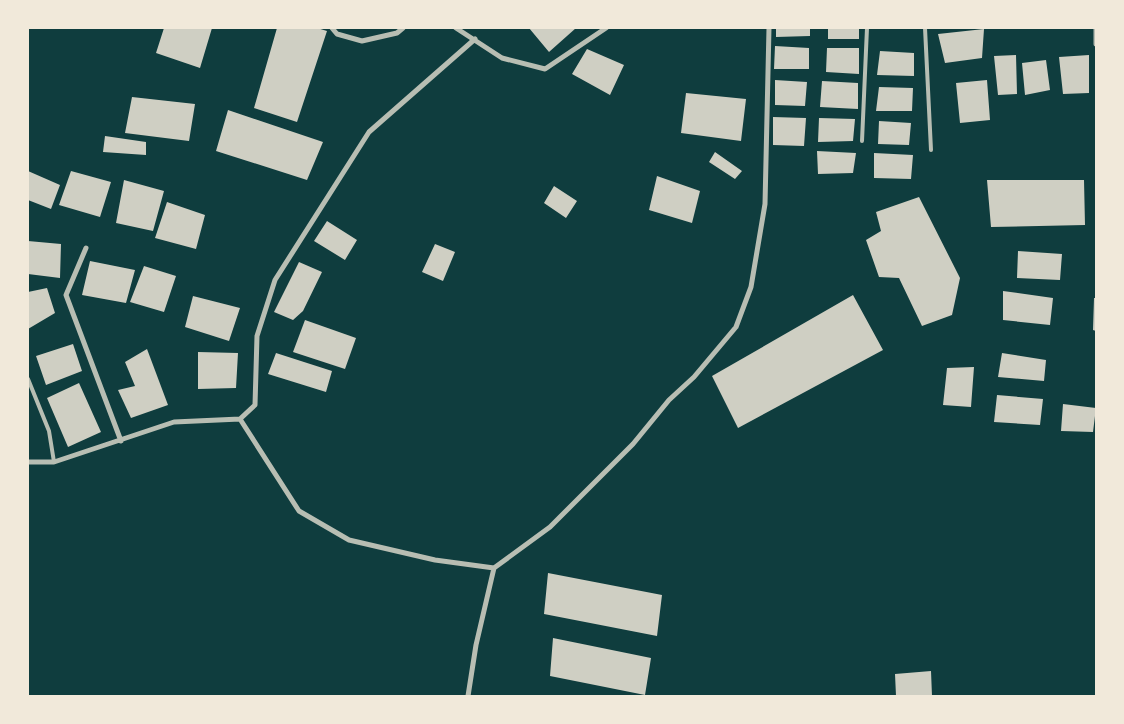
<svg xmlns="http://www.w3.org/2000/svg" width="1124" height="724" font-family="'PT Sans Narrow',sans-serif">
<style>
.building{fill:#cfcfc3}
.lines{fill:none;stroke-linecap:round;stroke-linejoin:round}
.service{stroke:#b8beb3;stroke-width:4}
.minor{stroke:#b8beb3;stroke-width:5}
</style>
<rect width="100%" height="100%" fill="#0f3d3e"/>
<path class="building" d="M164,28h48l-12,40 -44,-15z
M277,28h40l10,3 -30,91 -43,-14z
M529,28h47l-27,24z
M776,28h34v8l-34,1z
M828,28h31v11h-31z
M984,29l-2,29 -37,5 -7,-29z
M775,46l34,2v21h-35z
M827,48h32v26l-33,-2z
M587,49l37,16 -14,30 -38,-21z
M880,51l34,2v23l-37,-1z
M1016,55l1,39 -19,1 -4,-39z
M1089,55v38l-26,1 -4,-37z
M1046,60l4,30 -25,5 -3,-32z
M775,80l32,2 -2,24 -30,-1z
M987,80l3,40 -30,3 -4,-40z
M822,81l36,2v26l-38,-2z
M879,87l34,1 -1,23h-36z
M686,93l60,6 -5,42 -60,-8z
M132,97l63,7 -6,37 -64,-8z
M228,110l95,32 -16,38 -91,-29z
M773,117l33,1 -2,28 -31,-1z
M819,118l36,1 -2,22 -35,1z
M879,121l32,2 -2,22 -31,-1z
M105,136l41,6v13l-43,-3z
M817,151l39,2 -3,20 -35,1z
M715,152l27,19 -7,8 -26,-17z
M874,153l39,2 -2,24 -37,-1z
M28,171l32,14 -9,24 -23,-9z
M71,171l40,11 -11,35 -41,-12z
M657,176l43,15 -8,32 -43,-13z
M124,180l40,11 -11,40 -37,-8z
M987,180h97l1,45 -94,2z
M554,186l23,15 -11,17 -22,-15z
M919,197l41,81 -8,37 -30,11 -23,-48 -20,-1 -13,-37 15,-9 -5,-19z
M167,202l38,13 -9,34 -41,-11z
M327,221l30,19 -12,20 -31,-19z
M28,241l33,3 -1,34 -32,-4z
M435,244l20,8 -12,29 -21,-9z
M1018,251l44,3 -2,26 -43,-2z
M90,261l45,9 -9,33 -44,-8z
M299,262l23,10 -19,39 -10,9 -19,-8z
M144,266l32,10 -12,36 -34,-10z
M47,288l8,25 -27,16v-37z
M1003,291l50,7 -3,27 -47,-5z
M853,295l30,55 -145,78 -26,-52z
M193,296l47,12 -11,33 -44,-14z
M1094,298h2v33l-3,-1z
M305,320l51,18 -11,31 -52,-17z
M73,344l9,27 -36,14 -10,-29z
M147,349l21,56 -37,13 -13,-28 17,-4 -10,-24z
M198,352l40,1 -2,35 -38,1z
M276,353l56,18 -6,21 -58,-18z
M1002,353l44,7 -2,21 -46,-4z
M974,367l-3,40 -28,-2 4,-37z
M79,383l22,49 -33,15 -21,-49z
M997,395l46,4 -3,26 -46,-3z
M1063,404l33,4 -3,24 -32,-1z
M548,573l114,22 -5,41 -113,-22z
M553,638l98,20 -6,37 -95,-19z
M931,671l1,25h-36l-1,-22z"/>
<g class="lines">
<path class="service" d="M925,28l6,122
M862,141l5,-113
M28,379l21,52 5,31"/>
<path class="minor" d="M332,28l5,6 25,7 35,-8 6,-5
M456,28l46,30 43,11 61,-41
M1096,28v16
M86,248l-20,47 55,146
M240,419l59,92 50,29 86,20 59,8 56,-41 83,-83 36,-44 25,-23 42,-50 15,-40 14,-83 4,-176
M28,462h26l120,-40 66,-3 15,-14 2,-69 18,-56 94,-148 106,-93
M468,696l8,-51 18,-77"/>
</g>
<rect width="1124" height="724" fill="none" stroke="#f1e9da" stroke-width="58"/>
</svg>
